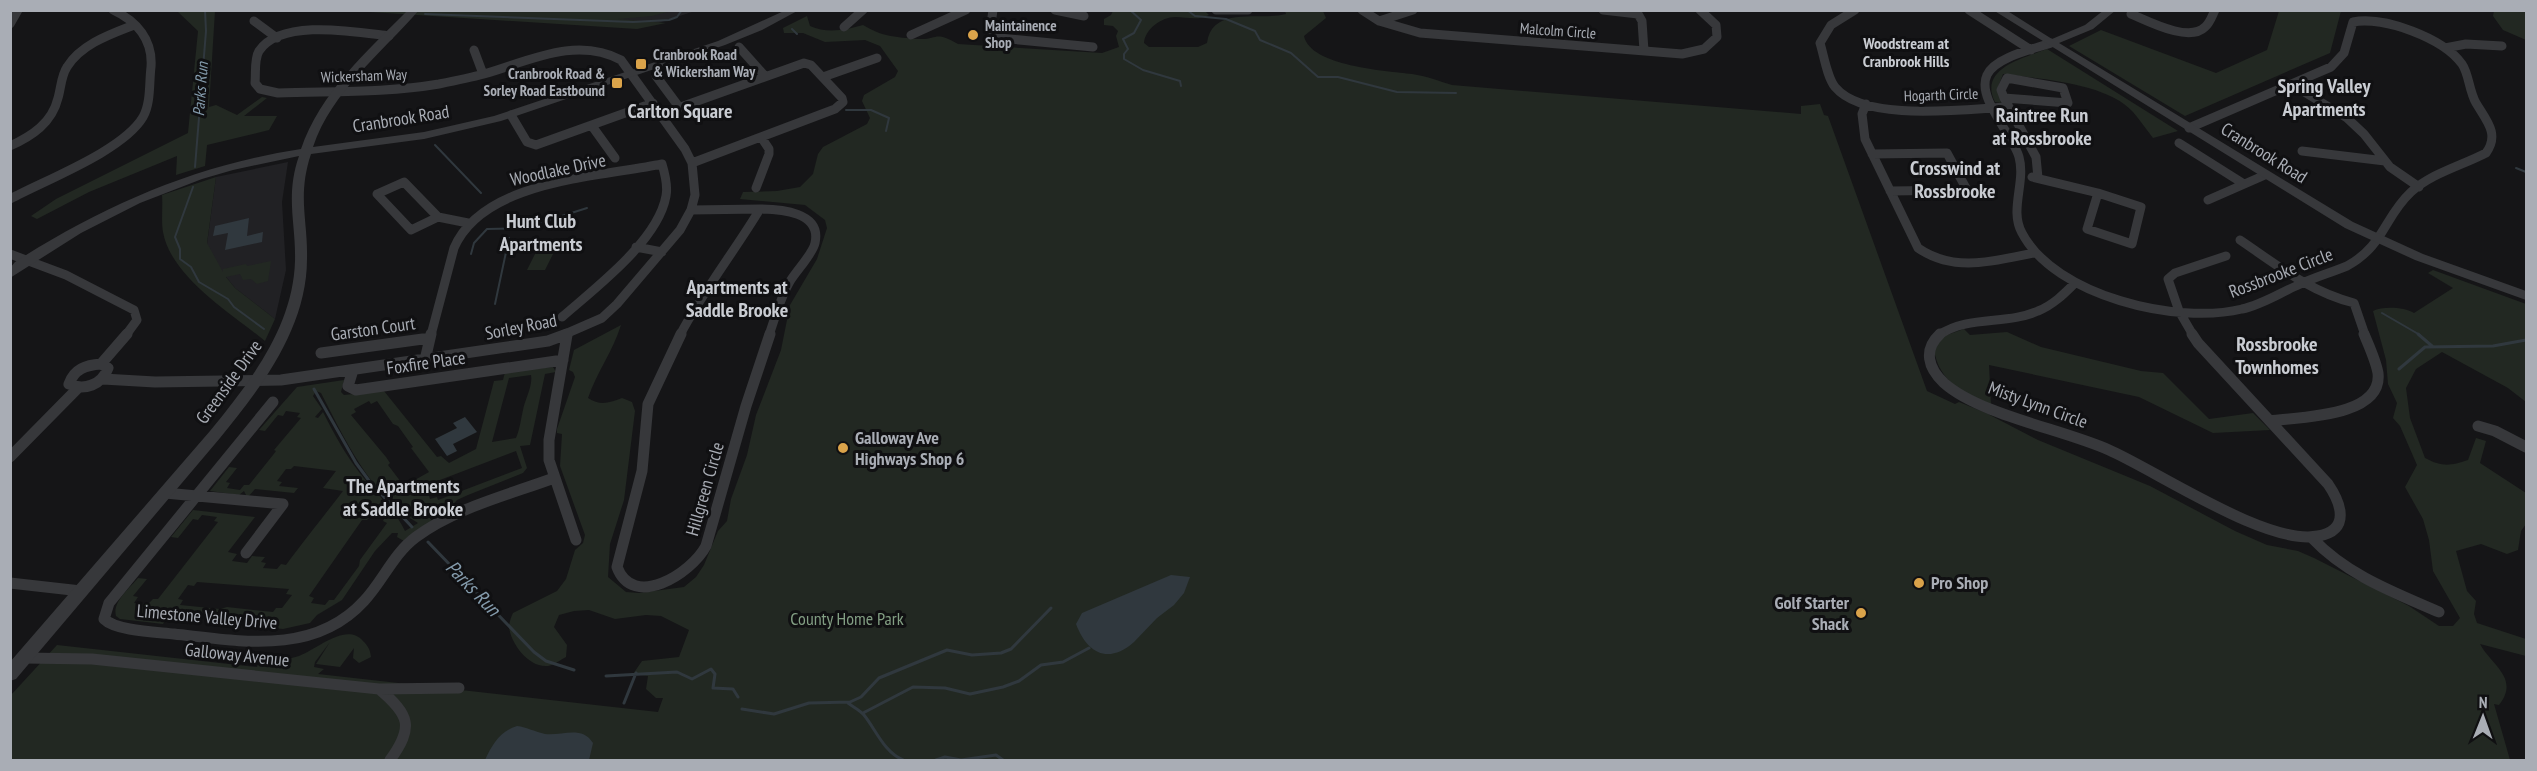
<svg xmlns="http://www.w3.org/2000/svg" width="2537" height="771" font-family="'PT Sans Narrow',sans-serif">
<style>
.built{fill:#212124}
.green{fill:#222822;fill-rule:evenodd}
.water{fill:#30383e}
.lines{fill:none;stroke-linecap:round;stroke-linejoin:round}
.stream-far1{stroke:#30383e;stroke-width:2}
.stream{stroke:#30383e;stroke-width:3}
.minor-far1{stroke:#37383b;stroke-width:9}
.minor{stroke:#37383b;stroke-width:11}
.tertiary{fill:#37383b;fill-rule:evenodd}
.poi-dot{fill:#daa34a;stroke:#101012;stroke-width:2}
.labels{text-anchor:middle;stroke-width:6;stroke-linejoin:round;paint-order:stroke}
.far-poi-label{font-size:15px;font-weight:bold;fill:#a9adb5;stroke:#101012;text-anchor:start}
.far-street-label{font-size:15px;fill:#a9adb5;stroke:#101012}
.far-neighbourhood-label{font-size:16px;font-weight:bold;fill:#c9ccd2;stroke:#101012}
.far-water-label{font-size:16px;font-style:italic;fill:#849bac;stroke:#101012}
.street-label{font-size:18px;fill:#a9adb5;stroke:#101012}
.poi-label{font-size:18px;font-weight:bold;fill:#a9adb5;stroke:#101012;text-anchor:start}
.park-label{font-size:18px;fill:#829e83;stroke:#101012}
.neighbourhood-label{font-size:20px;font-weight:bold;fill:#c9ccd2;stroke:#101012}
.water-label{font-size:20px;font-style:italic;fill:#849bac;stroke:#101012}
</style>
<rect width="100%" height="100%" fill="#151517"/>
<path class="built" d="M488,11h207l-37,12z
M288,162l-6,40 4,68 -11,49 -40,-31 -16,-20 -12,-24 9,-67z"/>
<path class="green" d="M1204,10l5,5c-12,6 -21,2 -34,2 -13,0 -30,12 -31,26l5,4h49l9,-4c5,-38 52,-22 79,-29l-1,-3h38l3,7 -22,18c6,30 82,35 108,38 14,2 27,7 40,11l349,29v-8l19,-2 4,11 4,1 99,275 28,13 4,-2 27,11 52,27 112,46 85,45 32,14 31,6 16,7 95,48 30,20h14l7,-8 -27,-47 -4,-31 -6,-21 -18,-32 12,-22 -17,-39 -7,-8 4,-15 -9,-19 -2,-24 -13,-49c10,-5 31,-4 41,2l39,-25 -25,-15 5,-3 93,34v98l-18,-14 -66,-36 -26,17 -10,19 4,30 15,40c17,9 25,8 43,2l8,-22 10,3 -6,22 46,30v31l-5,7 -3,19 -11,4 -26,-10 -25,7 11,40 9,10 -2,13 3,9 49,16v17l-46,-12c12,22 40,34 19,61l-5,-1 16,56h-2499v-65l46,-50 200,22 1,-3c13,-2 28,-4 41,-8 19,-7 47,-34 64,-15 5,5 7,8 8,16l-12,6 -6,-5 1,-10 -14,19 -24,-3 14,-22 -15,20 -1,5 10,2 -6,5 340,38 5,-14h-7l-10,-9 2,-13 -15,-2 9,-13 37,-4 10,-27 -28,-14 -15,-1 -31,4 -26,-9 -15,1 -15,4 -5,12 13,18 -1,12c-6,3 -12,8 -18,9 -19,2 -37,-22 -39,-39 0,-4 2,-10 4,-14l44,-22 9,-12 9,-29 8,-7 2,-8 -25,-69 2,-32 -5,-1v-4l18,-52 -2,-5 -4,-2 5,-20 47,-25c-8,26 -24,47 -33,73 12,8 21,5 34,0l10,4 3,9 -11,89 -14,44 -2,33 18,15 13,1 45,-6 12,-10 8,-12 14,-34 9,-10 4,-22 16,-44 9,-40 25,-65 9,-45 27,-46 10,-31 -2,-8 -20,-15 -65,-6 3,-7 34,-1 23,-4 13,-13 5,-20 5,-7 44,-23 3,-6 -8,-17 2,-6 31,-18 3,-6 -18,-25 -15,-6 -40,2 -22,-9h-19l-1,-5 24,-12 3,10c17,8 36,4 53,-1 20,12 32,12 55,14 21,1 15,-9 40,5l144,9 17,-6 -3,-11 2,-5 -5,-5 -9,-1v-6l7,-4 2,-4z
M177,11h38l-6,96 7,-2 21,10 25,-18 5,1 -23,18h33l-8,14 -62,15 -2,21 -29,9 1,-19 -88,36 -52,27 -6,-3 25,-17 132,-66 10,-102z
M355,11h316l-19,5 -34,3 48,4 -29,6z
M2279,11h62l-11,42 -145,63 -116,-70 32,-16 115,43 51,-23z
M2494,11h32v29l-23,-10 -10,-14z
M2047,49l131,82 -25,7c-7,-9 -13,-18 -20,-26 -26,-29 -93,-33 -130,-38l-5,13 3,16 -6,-1c-17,-34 29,-44 52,-53z
M216,177l-9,66 16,29v-3l23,-5 1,2 24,-5 -3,20 -11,3 -6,-5 -8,1 -3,-6 -14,3 9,11 40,31 -10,22c-33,-27 -94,-64 -102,-109 -2,-12 0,-25 -1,-37z
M541,242h18l-14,28h-18z
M1964,329l6,6 37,-3 34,15 100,24 22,2 46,46 44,-6 17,17 -57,3 -74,-36 -150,-32 2,39c-28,-10 -52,-23 -57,-54l10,-14z
M553,367l3,5 -11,2 -15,71 -10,1 7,22 -4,5 -55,22 -11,5 -6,7 -23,9 5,6 -29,19 -7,-4 1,-4h-6l-17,18 -33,49 -25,15 -7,8 -27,6 -40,-4 3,-8 -75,-6 -4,2 1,2 -5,9 -43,-5 -4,-3c-4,-14 14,-28 22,-38l9,1 -14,17 5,1 -4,6 14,1 5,-5h5l60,-77 -4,-1 3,-4 -15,-2 -4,5 -5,-1 -15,19 -7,-1 22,-27 62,7 -27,35 9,2 -5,7 15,2 5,-7 13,1 -4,5 5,1 -3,5 14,1 4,-5 5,1c20,-27 37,-48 57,-74l-20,-3 13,-17 -42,-5 -3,3h-5l-9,12 5,1 -3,4 19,2 -4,5 -39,-4 -7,8h-6l4,-2 -2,-4 -5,4 -29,-4 19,-24 8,1 -11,14 4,1 -3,5 13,2 4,-5h5l24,-30 3,-4 -2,-1 27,-32 -4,-1 3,-4 -14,-2 -3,5 -5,-1 -13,16 -6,-1 38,-43 47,-7 -3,12 3,3 40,-4 53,66 4,-1 8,7 27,-14 18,-68 9,-1 2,-8zM531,375c2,11 -6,24 -8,35 -2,8 -3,19 -7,28l-24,4 17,-64zM316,391l5,2c21,41 42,86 78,117 5,5 13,9 19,13l-13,8c-11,-23 -31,-39 -46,-59 -14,-18 -26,-40 -36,-60l-5,6 -3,-1 7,-8 -9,-13zM369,401l2,3 6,-3 16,23 5,2 15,21 -2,1 18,24 -25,14 -16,-21 2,-2 -4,-6 -35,-42 5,-3 -2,-3zM516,451l6,17 -84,32 -1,-3 -7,2 -3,-9 6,-3 -1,-4zM371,516l14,1 -2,4 4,2 -27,37 -1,6 -25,34h-5l-4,5 -14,-2 3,-5 -5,-2 53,-76h5zM197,582l92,7 -3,5 6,1 -10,13h-6l-3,4 -46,-5 -7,2 -40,-4 3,-5 -5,-1 10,-14 6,1z"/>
<path class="water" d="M249,218l-2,18 16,-4 -1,10 -37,8 3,-17 -15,3 2,-10z
M465,417l12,15 -24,12 4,7 -10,5 -12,-17 22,-11 -4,-5z
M1171,575l19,2 -6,16 -10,12 -17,13 -23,24c-26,23 -47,11 -58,-18l6,-11z
M517,726c10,1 18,6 28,8 17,2 37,-9 48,9l-4,17h-104c7,-15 15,-29 32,-34z"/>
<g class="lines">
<path class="stream-far1" d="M391,10l8,1
M1130,10l11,10 -7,13 -11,6 5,10 -4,5v5l19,11 37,11 1,5
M1187,10l8,6 31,3 29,12 5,9 31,13 27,24h20l59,15 59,1
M425,14l208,8 36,-2 8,-3 5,-7
M792,29l5,5
M846,110h25l18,8 -3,13
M435,145l46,48
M195,167l11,-136 -1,-21
M2516,168l10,4
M193,187l-18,50 5,12v10l11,8 8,15 29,17 6,8 30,22
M471,254l3,-11 13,-14 37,-1 63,-20
M495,304l14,-66
M2382,313l38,22"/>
<path class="stream" d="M2418,334l14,12
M2399,369l26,-22 68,-1 33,-6
M314,389l42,74 14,19 42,45
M428,542l106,110 12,9 28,9
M606,676l71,-4 15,7 19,-10 4,5 -2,14 20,1 5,8
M624,703l12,-30
M848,703c5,4 12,7 16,12 12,15 20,37 39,45
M742,709l32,5 35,-11 41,-1 11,-5 18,-19 68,-28 25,5 29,-2 10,-4 40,-41
M863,713l50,-26 32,1 25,6 33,-7 16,-6 22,-16 22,-3 26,-14
M936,760l9,-3 16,3 35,-5 7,5"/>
<path class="minor-far1" d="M993,10l-3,21 9,7 94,9
M1055,10l29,6
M1216,10h32
M1362,10l17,11 41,12 262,21 22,-5 13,-12 -1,-12 -16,-15
M1603,10l35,4 4,7 2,30
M1855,10l-24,15 -11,18c4,13 7,34 15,44 30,36 130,22 172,20
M1969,10l62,40
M2131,14c17,7 58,29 74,13 5,-4 7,-11 10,-17
M254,21l23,17
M1379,21l34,-11
M10,24l8,-14
M844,27l19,-17
M911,35l55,-25
M389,36c-33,-4 -108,-18 -130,15 -5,8 -3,22 -4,32l5,6 18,4c53,-2 108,0 161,-9 15,-3 30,-6 45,-10 45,-13 92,-38 137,-14l64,89 7,14 3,32 -4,15 -11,20 -63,74 -15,14 -39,17
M2051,43c-17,6 -56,14 -64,32 -11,23 26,60 32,82 7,25 -10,53 3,76 33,63 155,92 220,76 19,-4 36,-15 54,-23 16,-8 34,-13 51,-20 37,-20 37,-49 64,-74 21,-19 50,-26 75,-39 14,-19 0,-33 -10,-50 -7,-12 -7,-29 -14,-39 -19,-26 -78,-48 -109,-42l-9,31 -13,14 -142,61
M739,47l26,29
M2445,48l21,-4 36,2
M474,50l9,24
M656,76l23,31
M823,77l54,-19
M2007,78l56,10 5,15 -64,-5 -3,-8z
M2291,84l56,34 17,16 26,33 29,20
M2004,98l32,59 2,21
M1866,104l-4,10 3,25 53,109c36,25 76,13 116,5
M661,114l143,-51 7,2 31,33 1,4 -8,7 -143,54
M511,115l16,27 9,3 117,-42
M592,126l23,32
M2179,143l65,41
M10,146c22,-10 42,-23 48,-48 3,-10 3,-22 9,-31 14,-23 44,-33 67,-42
M2302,151l83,10
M1872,154l75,-1 20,37 -77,1
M2032,177l66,16
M404,182l34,35 -27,13 -34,-36z
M756,188l13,-34v-5l-8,-12
M2098,193l43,14 -9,37 -45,-15z
M10,199c35,-19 113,-48 133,-82 8,-14 6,-34 8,-50 2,-27 -14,-46 -38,-57
M2208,200l57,-25
M760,209c20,0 62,3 55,34 -2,11 -20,29 -26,40 -9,16 -14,35 -20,52
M691,210l69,-1
M438,217l30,6
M2240,240c37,25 70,52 114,63l11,32
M636,247l26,5
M10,254l56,21 68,35 3,10 -11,15
M431,335l23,-87c29,-68 145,-71 208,-84 3,10 6,22 4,32 -8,45 -71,92 -104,121
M680,335c23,-44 54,-83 80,-126
M1939,335c29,-20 68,-10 99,-24 15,-6 26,-17 37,-28
M2193,335l-14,-24 -11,-32 7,-6 51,-17"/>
<path class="minor" d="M681,334l-33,70 -6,67 -25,96c16,43 74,7 89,-21l40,-140 24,-72
M1940,334c-17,16 -12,34 4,49 36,32 118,46 165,67 48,21 158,96 209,86 33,-6 23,-33 10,-52l-130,-141 -6,-9
M567,335l-18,105v20l27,80
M321,353l109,-15
M425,360l6,-26
M101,364l7,4c-6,17 -24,23 -39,16 5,-15 17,-19 32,-20z
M101,364l26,-30
M353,370l-5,16 8,4 207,-30
M103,379l52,3 126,-2 267,-39 19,-7
M273,402l-164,201 -5,16c12,12 53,13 70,15 66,7 140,22 190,-33 19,-20 29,-47 52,-64 39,-29 92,-42 138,-59
M2270,421c29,-4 113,-4 108,-48 -2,-12 -9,-27 -14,-39
M2478,426l17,5 31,16
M10,457l68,-69
M165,493l118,11 -37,49
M2312,538c35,37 81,54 127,74
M10,583l71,8
M24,658l68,1 287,30 80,-1
M379,689c31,26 35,38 11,71"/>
<path class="tertiary" d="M408,10h11c-38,44 -87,81 -106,137l111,-15 70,-16 224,-75 68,-31h13l-37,20 -37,15 -224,76 -77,18 -113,15c-14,42 -3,66 -4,105 0,69 -46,129 -87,179l-204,241 -6,2v-19l200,-231c40,-49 83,-104 85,-170 1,-38 -10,-65 4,-105l-66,14 -31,9 -62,24 -59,30 -71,45v-10l5,-6c89,-57 181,-97 286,-113 19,-56 66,-98 107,-139z
M1993,10h13l46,29 33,-14 19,-15h12l-23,19 -34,14 294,179 70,32 103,37v9l-111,-40 -70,-32z"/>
</g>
<g class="poi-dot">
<circle cx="973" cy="35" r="6"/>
<rect x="635" y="58" width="12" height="12" rx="3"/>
<rect x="611" y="77" width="12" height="12" rx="3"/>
<circle cx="843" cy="448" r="6"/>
<circle cx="1919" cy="583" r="6"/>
<circle cx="1861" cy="613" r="6"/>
</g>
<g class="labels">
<g class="far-poi-label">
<text x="985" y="31">Maintainence<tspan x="985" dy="17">Shop</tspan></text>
<text x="653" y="60">Cranbrook Road<tspan x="653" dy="17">&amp; Wickersham Way</tspan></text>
<text x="605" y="79" text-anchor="end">Cranbrook Road &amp;<tspan x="605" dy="17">Sorley Road Eastbound</tspan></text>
</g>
<g class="far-street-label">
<text transform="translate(1558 31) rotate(4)" y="5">Malcolm Circle</text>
<text transform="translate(364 76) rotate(-2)" y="5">Wickersham Way</text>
<text transform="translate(1941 95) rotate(-2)" y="5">Hogarth Circle</text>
</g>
<g class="far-neighbourhood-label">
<text x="1906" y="49">Woodstream at<tspan x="1906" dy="18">Cranbrook Hills</tspan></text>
</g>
<g class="far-water-label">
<text transform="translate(200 89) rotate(-86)" y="6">Parks Run</text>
</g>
<g class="street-label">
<text transform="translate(401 119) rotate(-9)" y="6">Cranbrook Road</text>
<text transform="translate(2264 153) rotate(32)" y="6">Cranbrook Road</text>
<text transform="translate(558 170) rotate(-12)" y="6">Woodlake Drive</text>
<text transform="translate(2281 273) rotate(-21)" y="6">Rossbrooke Circle</text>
<text transform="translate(521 327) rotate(-11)" y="6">Sorley Road</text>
<text transform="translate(373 329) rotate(-8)" y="6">Garston Court</text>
<text transform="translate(426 363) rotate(-8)" y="6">Foxfire Place</text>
<text transform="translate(229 382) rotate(-54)" y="6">Greenside Drive</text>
<text transform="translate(2038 405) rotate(20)" y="6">Misty Lynn Circle</text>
<text transform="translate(705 489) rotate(-74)" y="6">Hillgreen Circle</text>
<text transform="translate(207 617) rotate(5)" y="6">Limestone Valley Drive</text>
<text transform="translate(237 655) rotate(6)" y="6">Galloway Avenue</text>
</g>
<g class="poi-label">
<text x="855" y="444">Galloway Ave<tspan x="855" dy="21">Highways Shop 6</tspan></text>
<text x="1931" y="589">Pro Shop</text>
<text x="1849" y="609" text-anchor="end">Golf Starter<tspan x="1849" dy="21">Shack</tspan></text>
</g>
<g class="park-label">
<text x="847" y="625">County Home Park</text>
</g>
<g class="neighbourhood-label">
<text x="2324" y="93">Spring Valley<tspan x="2324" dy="23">Apartments</tspan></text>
<text x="680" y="118">Carlton Square</text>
<text x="2042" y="122">Raintree Run<tspan x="2042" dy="23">at Rossbrooke</tspan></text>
<text x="1955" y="175">Crosswind at<tspan x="1955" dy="23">Rossbrooke</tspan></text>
<text x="541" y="228">Hunt Club<tspan x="541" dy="23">Apartments</tspan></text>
<text x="737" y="294">Apartments at<tspan x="737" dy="23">Saddle Brooke</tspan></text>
<text x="2277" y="351">Rossbrooke<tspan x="2277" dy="23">Townhomes</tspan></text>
<text x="403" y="493">The Apartments<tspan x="403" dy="23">at Saddle Brooke</tspan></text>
</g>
<g class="water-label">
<text transform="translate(473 588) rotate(46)" y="7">Parks Run</text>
</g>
</g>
<rect width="2537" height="771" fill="none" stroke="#a9adb5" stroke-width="24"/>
<g transform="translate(2483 717) rotate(1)" stroke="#101012" stroke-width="4.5" paint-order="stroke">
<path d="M0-4.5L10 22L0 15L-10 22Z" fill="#a9adb5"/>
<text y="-9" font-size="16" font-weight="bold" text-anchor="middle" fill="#a9adb5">N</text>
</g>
</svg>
